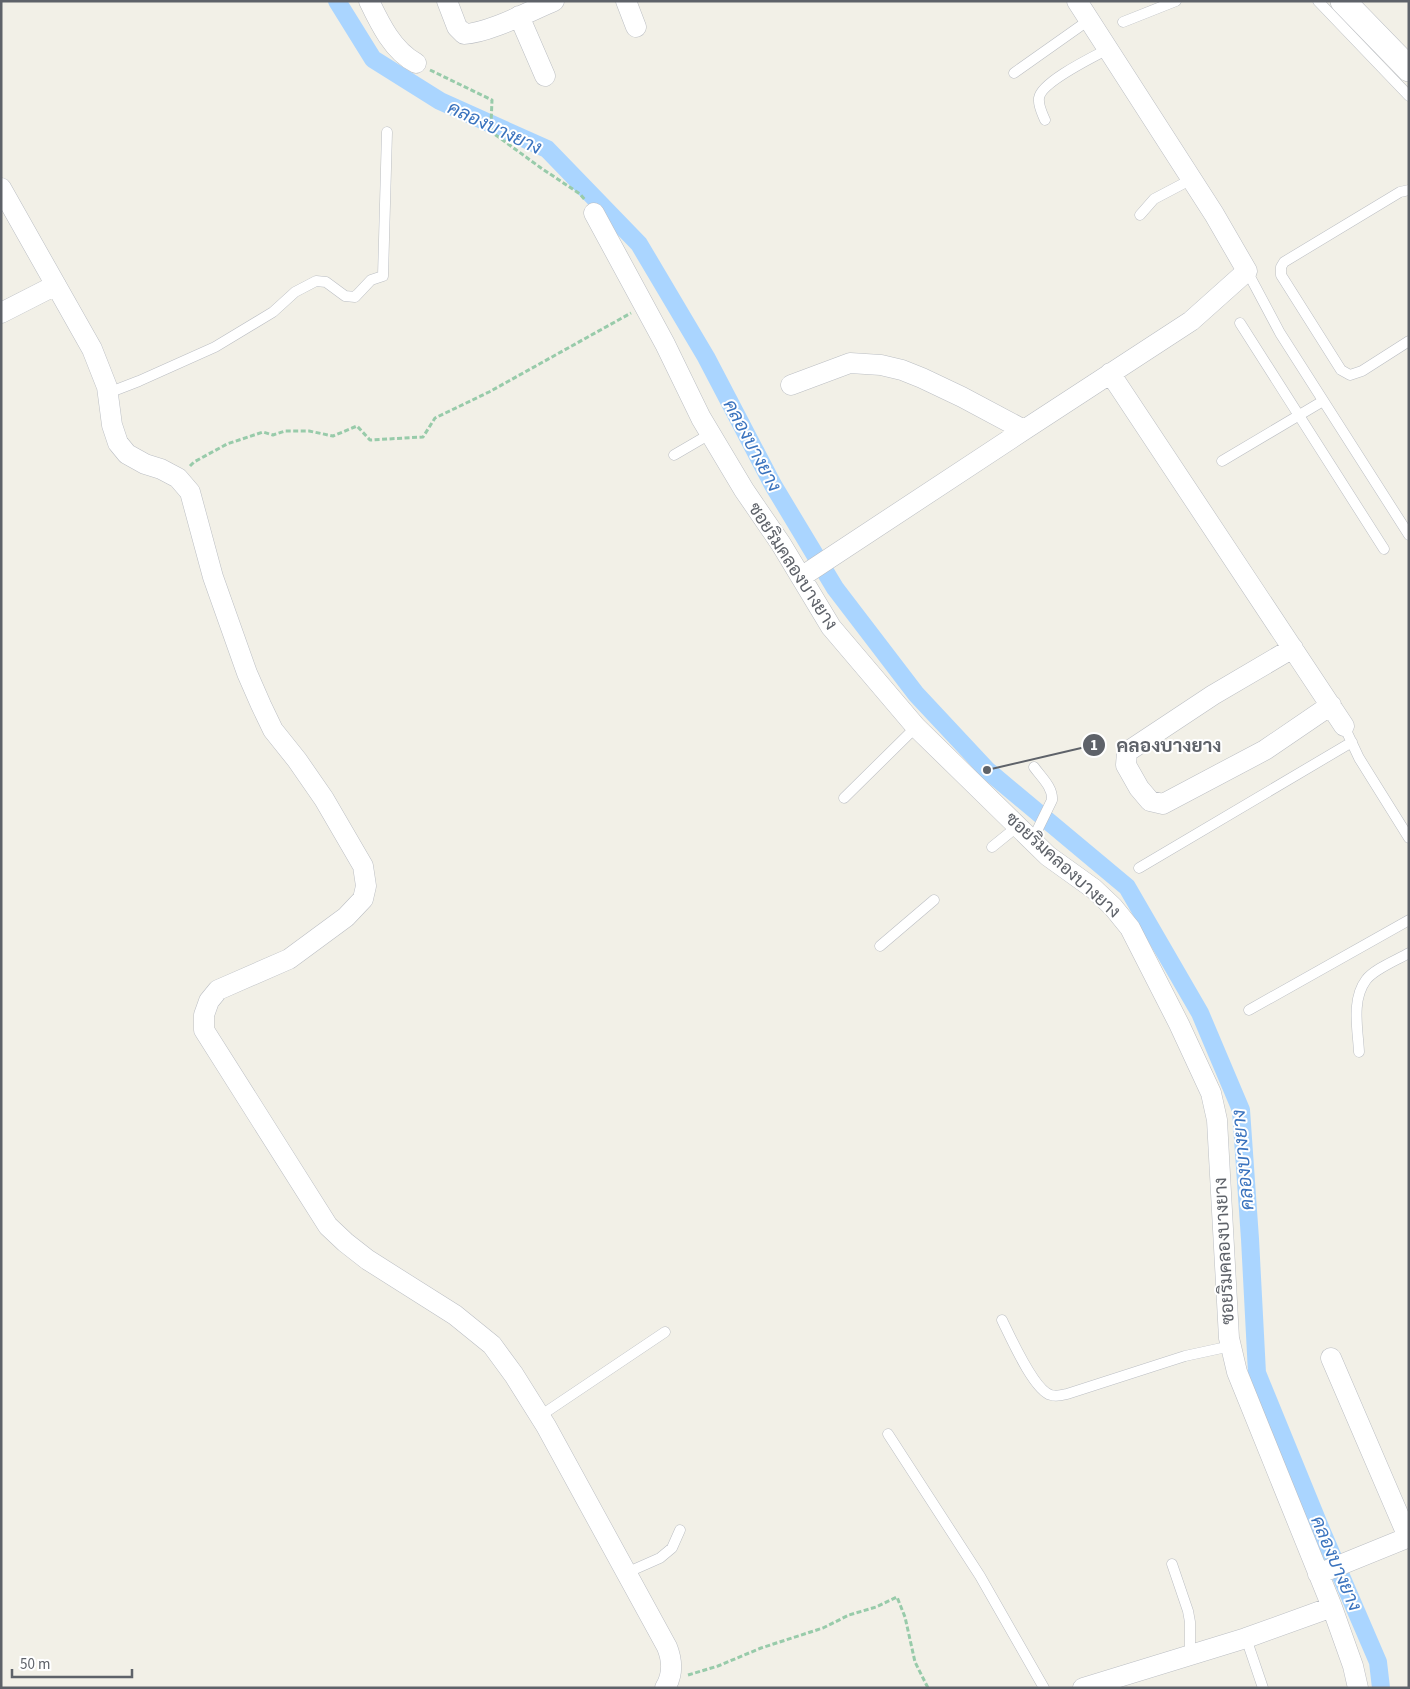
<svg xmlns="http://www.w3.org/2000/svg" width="1410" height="1689" font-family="'Source Sans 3',Sarabun,sans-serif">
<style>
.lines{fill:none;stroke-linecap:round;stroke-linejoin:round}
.canal{stroke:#aad5ff;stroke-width:18}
.service-casing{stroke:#bbbec3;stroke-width:11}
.minor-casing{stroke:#bbbec3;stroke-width:21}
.tertiary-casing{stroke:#bbbec3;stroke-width:26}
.path{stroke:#98cbaa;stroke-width:3;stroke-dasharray:5 2.5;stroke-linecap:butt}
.service{stroke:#fff;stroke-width:10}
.minor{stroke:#fff;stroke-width:20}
.tertiary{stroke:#fff;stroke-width:25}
.labels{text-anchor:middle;stroke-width:4;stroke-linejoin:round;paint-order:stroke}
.street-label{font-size:18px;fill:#5e6269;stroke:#fff}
.water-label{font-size:19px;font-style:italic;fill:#3a73be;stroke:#fff}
.leader{fill:none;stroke:#5e6269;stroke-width:2}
.callout-dot{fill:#5e6269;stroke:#fff;stroke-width:2}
.mark-label{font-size:15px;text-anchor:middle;font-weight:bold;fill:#fff}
.callout-label{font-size:19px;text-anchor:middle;font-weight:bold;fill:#5e6269;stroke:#fff;stroke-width:4;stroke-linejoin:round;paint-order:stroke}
</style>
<rect width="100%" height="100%" fill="#f2f0e7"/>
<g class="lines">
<path class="canal" d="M337,1l36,58 67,42 107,48 92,95 67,113 67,128 62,103 81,106 71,76 140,117 73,126 41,97 9,129 7,134 65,159 56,130 3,26"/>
<defs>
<path id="service" d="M1318,1l91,95
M1123,22l53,-21
M1014,73l75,-53
M1045,120c-3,-7 -7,-14 -6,-22 2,-16 54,-41 69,-49
M1409,190l-9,2 -116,70 -3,5v8l60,95 9,5 12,-4 47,-30
M1140,215l14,-16 38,-20
M1247,271l33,62 129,202
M1240,323l144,226
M108,393l31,-12 76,-34 58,-35 22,-20 21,-11 10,1 19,14 10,1 16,-17 12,-4 4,-144
M674,455l36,-21
M1222,461l101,-60
M1344,726l15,32 50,80
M844,798l72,-71
M1032,841l20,-41c1,-13 -11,-23 -18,-33
M992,847l26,-21
M1139,868l213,-126
M880,946l54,-46
M1249,1010l160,-90
M1359,1052c-1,-22 -8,-52 7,-72 8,-11 31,-20 43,-27
M1002,1320c8,16 32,71 49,75 5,2 12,0 16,-1l118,-38 46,-10
M540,1416l125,-84
M888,1434l92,142 64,112
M1172,1564l16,47 2,11v33
M626,1573l34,-15 12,-10 8,-18
M1246,1638l17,50"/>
<path id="minor" d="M369,1c11,23 24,50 47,62
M447,1l10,26 7,7c25,-1 66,-23 90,-33
M626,1l10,26
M519,16l26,60
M1,188l91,161 15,38 5,38 6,18 9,11 18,10 16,5 17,9 12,14 23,85 34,96 14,32 12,25 24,30 27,39 39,67 3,20 -3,13 -17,18 -57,42 -71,31 -9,11 -5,14v15l124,196 17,16 23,18 87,55 37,30 22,30 32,51 121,221c6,15 6,28 -2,41
M594,213l71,131 36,74 43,72 37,54 50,83 85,100 132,129 46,33 19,18 17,21 49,96 32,69 6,27 12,218 8,34 95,235 21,59 5,22
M1,313l55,-28
M1110,373l234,353
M791,385l59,-22 31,2 21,5 20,8 40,19 62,33
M801,577l223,-147 167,-109 56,-50 -33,-57 -137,-213
M1293,648l-80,47 -86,57 -1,13 13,23 11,13 13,3 102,-54 66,-45
M1331,1358l77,179
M1318,1574l91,-37
M1083,1688l163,-50 86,-31"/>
<path id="tertiary" d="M1343,1l66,68"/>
</defs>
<use href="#service" class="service-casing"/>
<use href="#minor" class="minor-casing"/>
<use href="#tertiary" class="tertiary-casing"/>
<path class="path" d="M430,70l62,30 -1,24 2,9 48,35 39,26 5,6
M190,466l4,-4 33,-18 36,-12 10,3 12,-4h24l24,5 24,-10 13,14 53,-3 12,-19 54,-26 142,-79
M688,1675l30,-9 43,-18 62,-20 26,-13 27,-8 21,-10 8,20 10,45 13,26"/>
<use href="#service" class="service"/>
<use href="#minor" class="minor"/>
<use href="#tertiary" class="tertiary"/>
</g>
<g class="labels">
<g class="street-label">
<text transform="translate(793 566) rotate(57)" y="6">ซอยริมคลองบางยาง</text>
<text transform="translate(1063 865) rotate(42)" y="6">ซอยริมคลองบางยาง</text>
<text transform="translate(1224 1251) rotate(-93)" y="6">ซอยริมคลองบางยาง</text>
</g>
<g class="water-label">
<text transform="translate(495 127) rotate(25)" y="7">คลองบางยาง</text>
<text transform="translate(753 445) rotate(62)" y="7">คลองบางยาง</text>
<text transform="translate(1242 1160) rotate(-95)" y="7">คลองบางยาง</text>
<text transform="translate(1337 1563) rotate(67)" y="7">คลองบางยาง</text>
</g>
</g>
<path class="leader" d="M987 770L1094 745"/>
<g class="callout-dot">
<circle cx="987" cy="770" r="5"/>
<circle cx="1094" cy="745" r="12"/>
</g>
<g class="mark-label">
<text x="1094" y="750">1</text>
</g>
<g class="callout-label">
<text x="1169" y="752">คลองบางยาง</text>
</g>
<rect width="1410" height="1689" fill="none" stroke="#5e6269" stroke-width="5"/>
<path d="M12 1669v8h120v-8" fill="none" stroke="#5e6269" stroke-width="2.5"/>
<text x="20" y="1669" font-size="15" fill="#5e6269" stroke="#ffffff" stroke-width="4" paint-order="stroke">50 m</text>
</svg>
